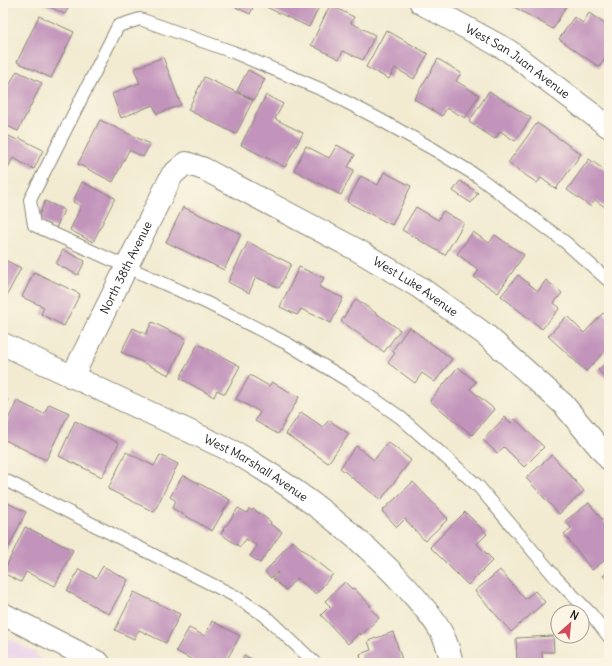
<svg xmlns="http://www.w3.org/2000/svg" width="612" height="666" font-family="Delius,sans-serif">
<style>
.built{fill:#ebd1ec}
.building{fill:#c294bc}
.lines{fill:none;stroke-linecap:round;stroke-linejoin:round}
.lane-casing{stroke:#878476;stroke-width:14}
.street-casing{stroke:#878476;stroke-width:24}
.lane{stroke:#fff;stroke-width:12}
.street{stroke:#fff;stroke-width:22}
.labels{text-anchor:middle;stroke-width:3.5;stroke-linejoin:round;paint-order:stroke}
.street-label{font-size:12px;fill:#1c1c1c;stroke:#fcf5e5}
</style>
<rect width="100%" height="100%" fill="#fcf5e5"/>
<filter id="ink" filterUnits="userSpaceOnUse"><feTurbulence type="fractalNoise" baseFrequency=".025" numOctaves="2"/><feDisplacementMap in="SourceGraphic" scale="8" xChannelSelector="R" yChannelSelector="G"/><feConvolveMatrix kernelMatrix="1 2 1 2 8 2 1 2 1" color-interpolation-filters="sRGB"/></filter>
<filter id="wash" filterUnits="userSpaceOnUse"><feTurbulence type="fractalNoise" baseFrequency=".012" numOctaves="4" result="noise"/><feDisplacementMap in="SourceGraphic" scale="16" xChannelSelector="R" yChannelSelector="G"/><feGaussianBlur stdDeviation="0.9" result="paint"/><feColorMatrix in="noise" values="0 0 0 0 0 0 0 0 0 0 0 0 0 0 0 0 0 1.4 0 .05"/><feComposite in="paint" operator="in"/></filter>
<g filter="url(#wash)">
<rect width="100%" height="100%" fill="#f2ebd1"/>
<path class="built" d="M3,636l31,16 7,7 2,4h-40z"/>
<g id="blocks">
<path class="building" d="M42,3h29l-6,11z
M227,3h28l-5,11z
M266,3h55l-12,24 -45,-21z
M507,3h61l-15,26z
M330,5l24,12 -3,6 24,12 -12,25 -20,-9 -4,8 -28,-14z
M589,13l20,14v26l-10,14 -40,-28 15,-22 9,6z
M39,16l35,16 -23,46 -34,-16z
M386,30l42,24 -14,25 -19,-11 -6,11 -23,-12z
M163,57l18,48 -24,9 -4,-9 -32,13 -9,-24 28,-11 -6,-14z
M438,59l23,14 -5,8 23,14 -14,23 -18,-10 -5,8 -28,-17z
M248,70l17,9 -11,21 -17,-9z
M17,71l25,12 -24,48 -15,-7v-29h1z
M204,77l49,23 -17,34 -48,-24z
M489,91l42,27 -16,23 -15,-10 -5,8 -26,-17z
M266,95l17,9 -8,15 28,14 -18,34 -44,-22z
M100,120l50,24 -7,13 -14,-7 -16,32 -35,-18z
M537,123l44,31 -25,35 -15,-11 -4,5 -29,-20z
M3,133l14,7 2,-2 24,12 -9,19 -21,-11 -10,20z
M337,145l18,10 -7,12 6,3 -13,25 -47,-25 12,-24 23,12z
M589,159l20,14v37l-14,-10 -5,6 -23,-16z
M384,172l27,14 -19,39 -45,-23 14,-26 17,9z
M460,181l18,12 -7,10 -18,-12z
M82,182l33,16 -22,44 -23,-12 11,-24 -8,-4z
M45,201l19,9 -8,18 -19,-8z
M183,207l58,27 -17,36 -58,-28z
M416,207l22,13 5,-9 21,12 -19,32 -43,-25z
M473,232l16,11 6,-8 29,20 -26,38 -24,-16 5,-7 -22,-16z
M248,242l43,22 -12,24 -23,-11 -7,16 -21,-11z
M63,250l22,11 -7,14 -22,-11z
M3,259l18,9 -16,31 -2,-1z
M299,267l25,11 -5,9 24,11 -12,25 -30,-14 -4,6 -17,-8z
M34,272l46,22 -16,32 -23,-12 3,-7 -22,-10z
M518,275l20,16 8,-11 16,13 -8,10 6,5 -18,21 -41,-33z
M356,299l44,31 -16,22 -43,-31z
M603,313l6,5v29l-23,24 -38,-35 19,-20 17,17z
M152,322l34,17 -17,36 -48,-23 12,-24 13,6z
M409,327l43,32 -17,23 -13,-9 -7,10 -27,-20 7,-10 -3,-2z
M198,344l42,22 -15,28 -8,-4 -3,7 -34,-19z
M609,360v21l-11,-11z
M458,367l18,15 -6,7 24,20 -22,26 -42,-34z
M250,375l19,11 3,-4 27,15 -21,37 -23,-13 5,-9 -24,-13z
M3,397l5,3 -5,11z
M17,401l27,13 5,-10 20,9 -23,47 -43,-21v-9z
M301,412l22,15 6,-7 20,14 -21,29 -42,-29z
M505,417l6,6 4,-4 29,28 -20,20 -20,-20 -7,6 -14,-13z
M75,421l44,22 -17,34 -43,-21z
M388,442l23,18 -30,40 -41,-32 16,-22 18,14z
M126,452l28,14 6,-11 18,9 -24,48 -46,-23z
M552,455l32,36 -25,23 -33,-36z
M183,475l47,25 -18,31 -40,-23 4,-7 -6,-4z
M413,482l35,37 -23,22 -20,-22 -8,8 -15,-16z
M3,501l23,11 -23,47z
M589,503l20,25v29l-17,13 -28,-36 7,-6 -6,-7z
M238,508l9,5 2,-4 3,2 1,-2 18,13 -1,2 12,8 -22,31 -10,-7 7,-10 -11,-7 -6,8 -19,-13 3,-5 -1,-1 3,-3h1z
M465,512l22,22 -10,10 16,16 -25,25 -38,-38z
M25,527l48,23 -18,36 -29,-14 -5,10 -18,-9z
M292,541l41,33 -17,20 -19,-16 -11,12 -13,-11 5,-6 -1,-1 -6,6 -6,-6z
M103,566l25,14 -19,34 -42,-23 12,-22 17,9z
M609,569v12l-6,-5z
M500,570l25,29 10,-8 10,11 -34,30 -36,-41z
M345,582l7,7 2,-1 17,18 -2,1 10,11 -18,17 -2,-2 -11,11 -27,-29 9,-9 -5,-5z
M134,592l46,22 -14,29 -27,-13 -5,9 -19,-9z
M212,621l28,15 -15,27h-27l-22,-12 13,-23 16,8z
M393,632l10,31h-41l-2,-9 11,-4 -3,-9z
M553,636l1,16h-12l1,11h-26l-1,-25z
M244,655l16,8h-20z"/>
</g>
</g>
<g filter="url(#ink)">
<use href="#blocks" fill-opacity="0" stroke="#878476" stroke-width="1"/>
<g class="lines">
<defs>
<path id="lane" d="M609,281l-44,-39 -88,-66 -42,-26 -60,-33 -50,-26 -92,-39 -93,-33 -22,7 -88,174 4,25 171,77 83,42 62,38 50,35 79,70 77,91 35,36 18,23
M3,479l230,116 31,20 51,48"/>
<g id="street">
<path id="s1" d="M421,3l88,48 100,76"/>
<path id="s2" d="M3,344l235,110c62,37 121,81 169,134 13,15 30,33 38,52 3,7 5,15 7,23"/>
<path id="s3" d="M72,377l100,-202 14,-12 18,6 155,82 60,36 67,48 77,69 46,55"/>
<path d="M3,614l96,49"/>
</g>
</defs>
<use href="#lane" class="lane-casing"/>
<use href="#street" class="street-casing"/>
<use href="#lane" class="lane"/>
<use href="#street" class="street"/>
</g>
</g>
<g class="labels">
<g class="street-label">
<text dy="4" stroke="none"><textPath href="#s1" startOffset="113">West San Juan Avenue</textPath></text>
<text dy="4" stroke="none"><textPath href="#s3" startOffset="122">North 38th Avenue</textPath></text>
<text dy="4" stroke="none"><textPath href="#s3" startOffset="505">West Luke Avenue</textPath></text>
<text dy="4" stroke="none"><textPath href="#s2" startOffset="282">West Marshall Avenue</textPath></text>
</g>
</g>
<rect width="612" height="666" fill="none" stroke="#fcf5e5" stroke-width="16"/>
<g transform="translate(570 624) rotate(27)"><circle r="19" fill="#fcf5e5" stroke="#a29e95"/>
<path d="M0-3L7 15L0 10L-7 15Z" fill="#d1495b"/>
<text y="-6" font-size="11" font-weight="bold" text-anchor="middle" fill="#1c1c1c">N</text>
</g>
</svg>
